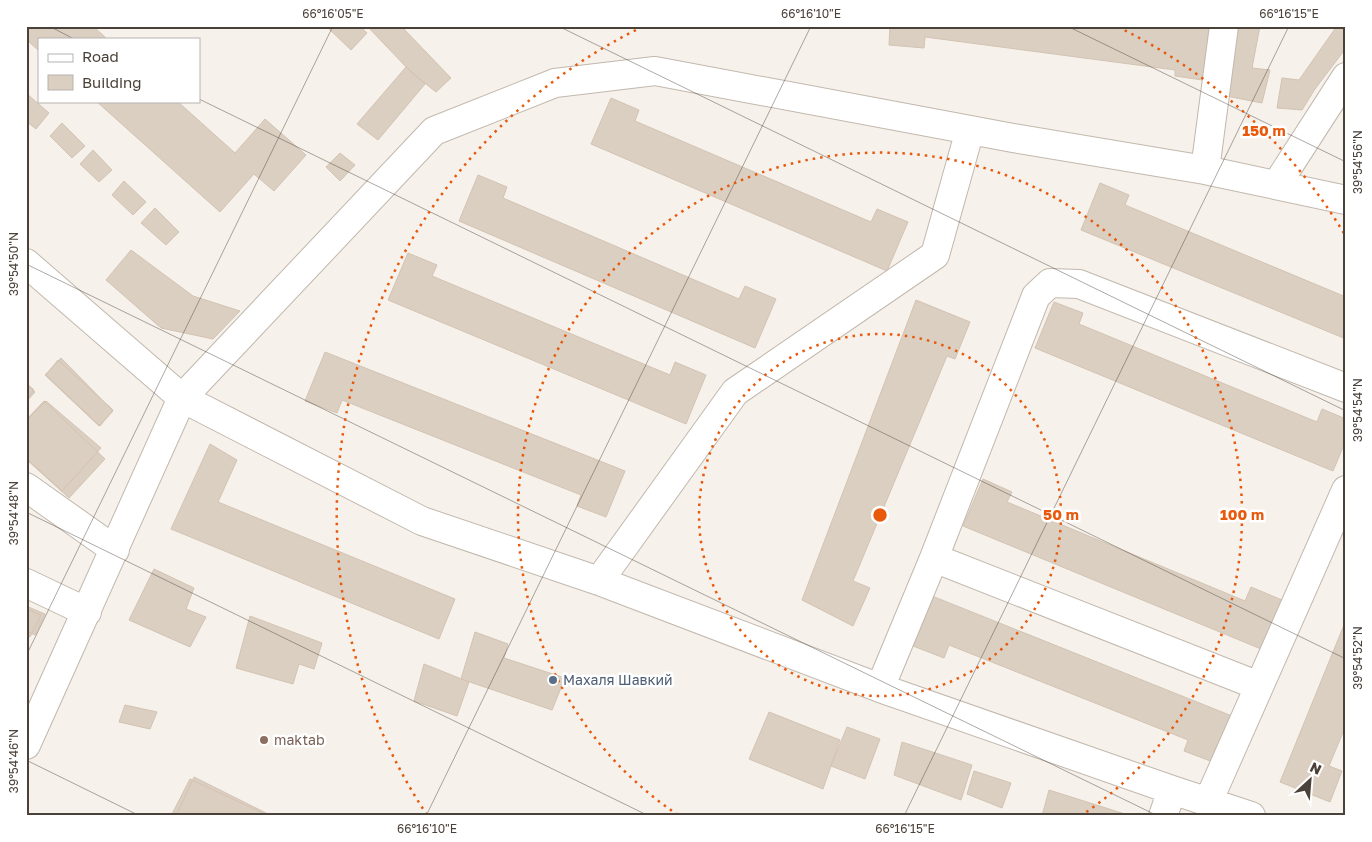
<svg xmlns="http://www.w3.org/2000/svg" width="1372" height="842" font-family="'Golos Text',sans-serif">
<style>
.building{fill:#dbcfc2;stroke:#d3c3b2}
.lines{fill:none;stroke-linecap:round;stroke-linejoin:round}
.minor-casing{stroke:#c2b8ad;stroke-width:30}
.minor{stroke:#fff;stroke-width:28}
.ticks{fill:none;stroke:#4a4138;stroke-width:1;stroke-opacity:0.45}
.ring{fill:none;stroke:#e8590c;stroke-width:2.5;stroke-dasharray:2.5 5}
.service-dot{fill:#5c6f8a;stroke:#fff;stroke-width:2}
.education-dot{fill:#8d6e63;stroke:#fff;stroke-width:2}
.labels{text-anchor:middle;stroke-width:5;stroke-linejoin:round;paint-order:stroke}
.service-label{font-size:14px;fill:#4e5e75;stroke:#fff;text-anchor:start}
.education-label{font-size:14px;fill:#785e54;stroke:#fff;text-anchor:start}
.centre{fill:#e8590c;stroke:#fff;stroke-width:2.5}
.ring-label{font-size:15px;text-anchor:middle;font-weight:bold;fill:#e8590c;stroke:#fff;stroke-width:5;stroke-linejoin:round;paint-order:stroke}
.neatline{fill:none;stroke:#4a4138;stroke-width:2}
.ticks-label{font-size:12px;text-anchor:middle;fill:#4a4138}
</style>
<rect width="100%" height="100%" fill="#f6f1eb"/>
<path class="building" d="M26,26h67l14,13h-68v12l-13,-12z
M326,26h34l7,7 -16,17z
M367,26h34l50,52 -15,14 -25,-20z
M890,26h323l-4,55 -34,-5v-6l-250,-33 -1,11 -35,-3z
M1235,26h25l-8,42 18,2 -8,33 -41,-8z
M1337,26h9v22l-31,41 -13,21 -25,-2 5,-30 17,2z
M406,67l19,17 -47,56 -21,-16z
M26,93l23,20 -13,16 -10,-8z
M611,98l28,12 -4,11 236,101 6,-13 31,13 -21,49 -296,-127z
M96,101h81l58,52 30,-34 41,36 -32,36 -20,-17 -34,38z
M62,123l23,23 -13,12 -22,-22z
M93,150l19,20 -13,12 -19,-18z
M340,153l15,12 -15,16 -14,-14z
M478,175l29,12 -4,11 236,101 6,-13 31,13 -21,49 -296,-127z
M124,181l22,21 -13,13 -21,-20z
M1100,183l29,12 -4,10 221,92v42l-265,-109z
M155,208l24,24 -13,13 -25,-22z
M131,250l62,46 47,15 -27,28 -52,-11 -55,-48z
M408,253l29,12 -5,11 238,99 5,-13 31,13 -20,49 -298,-124z
M916,300l54,22 -15,37 -8,-3 -94,225 17,7 -17,38 -51,-26z
M1054,302l29,11 -4,11 238,98 5,-13 24,10v21l-13,31 -298,-123z
M325,352l300,119 -19,46 -29,-11 4,-11 -239,-95 -5,13 -32,-12z
M61,358l52,53 -14,15 -54,-51z
M58,360l55,50 -13,16 -54,-51z
M26,383l8,7 -8,10z
M26,384l9,8 -9,10z
M44,401l61,58 -36,39 -43,-39v-39z
M46,401l55,47 -39,43 -36,-33v-37z
M210,444l27,16 -19,42 237,97 -16,40 -268,-110z
M983,479l29,13 -5,10 238,99 6,-14 31,13 -21,49 -298,-123z
M154,569l40,19 -8,21 20,8 -16,30 -61,-27z
M932,596l300,120 -19,46 -29,-11 4,-11 -239,-95 -5,13 -31,-12z
M26,606l19,8 -10,21 -9,-4z
M26,609l15,6 -11,22 -4,-2z
M250,616l72,27 -8,26 -15,-5 -6,20 -57,-16z
M1346,620v105l-17,41 13,5 -12,31 -50,-20z
M475,632l33,12 -4,14 61,20 -13,32 -91,-31z
M424,664l45,18 -12,34 -43,-15z
M125,705l32,7 -7,17 -31,-7z
M769,712l71,28 -17,49 -74,-30z
M847,727l33,12 -15,40 -34,-13z
M902,742l70,23 -11,35 -67,-25z
M974,771l37,12 -9,25 -35,-14z
M194,777l78,39h-96z
M190,779l79,37h-94l-3,-2z
M1049,790l79,25v1h-86z"/>
<g class="lines">
<defs>
<path id="minor" d="M1205,170l19,-144
M1277,184l69,-107
M26,263l156,135 240,123 177,60 281,107 292,102 79,26
M26,487l89,63
M934,558l325,128
M599,581l136,-189 200,-137 35,-125
M26,583l61,29
M880,688l54,-130 102,-262 14,-13 29,1 267,104
M26,745l156,-347 252,-267 121,-48 100,-12 358,67 192,32 141,30
M1208,802l138,-312
M1163,816l9,-26"/>
</defs>
<use href="#minor" class="minor-casing"/>
<use href="#minor" class="minor"/>
</g>
<path class="ticks" d="M49,26l25,13M558,26l788,385M1067,26l279,136M199,99l1147,560M26,264l1132,552M26,512l623,304M26,656l307,-630M26,760l114,56M426,816l385,-790M904,816l385,-790"/>
<g class="ring">
<circle cx="880" cy="515" r="181"/>
<path d="M678 815A362 362 0 1 1 1082 815"/>
<path d="M427 815A543 543 0 0 1 642 27M1118 27A543 543 0 0 1 1345 235"/>
</g>
<circle class="service-dot" cx="553" cy="680" r="5"/>
<circle class="education-dot" cx="264" cy="740" r="5"/>
<g class="labels">
<g class="service-label">
<text x="563" y="685">Махаля Шавкий</text>
</g>
<g class="education-label">
<text x="274" y="745">maktab</text>
</g>
</g>
<circle cx="880" cy="515" r="8" class="centre"/>
<g class="ring-label">
<text x="1264" y="136">150 m</text>
<text x="1061" y="520">50 m</text>
<text x="1242" y="520">100 m</text>
</g>
<rect width="1372" height="842" fill="none" stroke="#ffffff" stroke-width="55"/>
<rect x="38" y="38" width="162" height="65" fill="#ffffff" stroke="#b7b3af"/>
<rect x="48" y="54" width="25" height="8" fill="#ffffff" stroke="#b7b3af"/>
<text x="82" y="62" font-size="15" fill="#4a4138">Road</text>
<rect x="48" y="75" width="25" height="15" fill="#dbcfc2" stroke="#b7b3af"/>
<text x="82" y="88" font-size="15" fill="#4a4138">Building</text>
<g transform="translate(1310 780) rotate(26)" stroke="#ffffff" stroke-width="4" paint-order="stroke">
<path d="M0-4L9 19L0 12L-9 19Z" fill="#4a4138"/>
<text y="-8" font-size="14" font-weight="bold" text-anchor="middle" fill="#4a4138">N</text>
</g>
<rect x="28" y="28" width="1316" height="786" class="neatline"/>
<g class="ticks-label">
<text x="333" y="18">66°16'05"E</text>
<text x="811" y="18">66°16'10"E</text>
<text x="1289" y="18">66°16'15"E</text>
<text transform="translate(1358 162) rotate(-90)" y="4">39°54'56"N</text>
<text transform="translate(14 264) rotate(-90)" y="4">39°54'50"N</text>
<text transform="translate(1358 410) rotate(-90)" y="4">39°54'54"N</text>
<text transform="translate(14 513) rotate(-90)" y="4">39°54'48"N</text>
<text transform="translate(1358 658) rotate(-90)" y="4">39°54'52"N</text>
<text transform="translate(14 761) rotate(-90)" y="4">39°54'46"N</text>
<text x="427" y="833">66°16'10"E</text>
<text x="905" y="833">66°16'15"E</text>
</g>
</svg>
